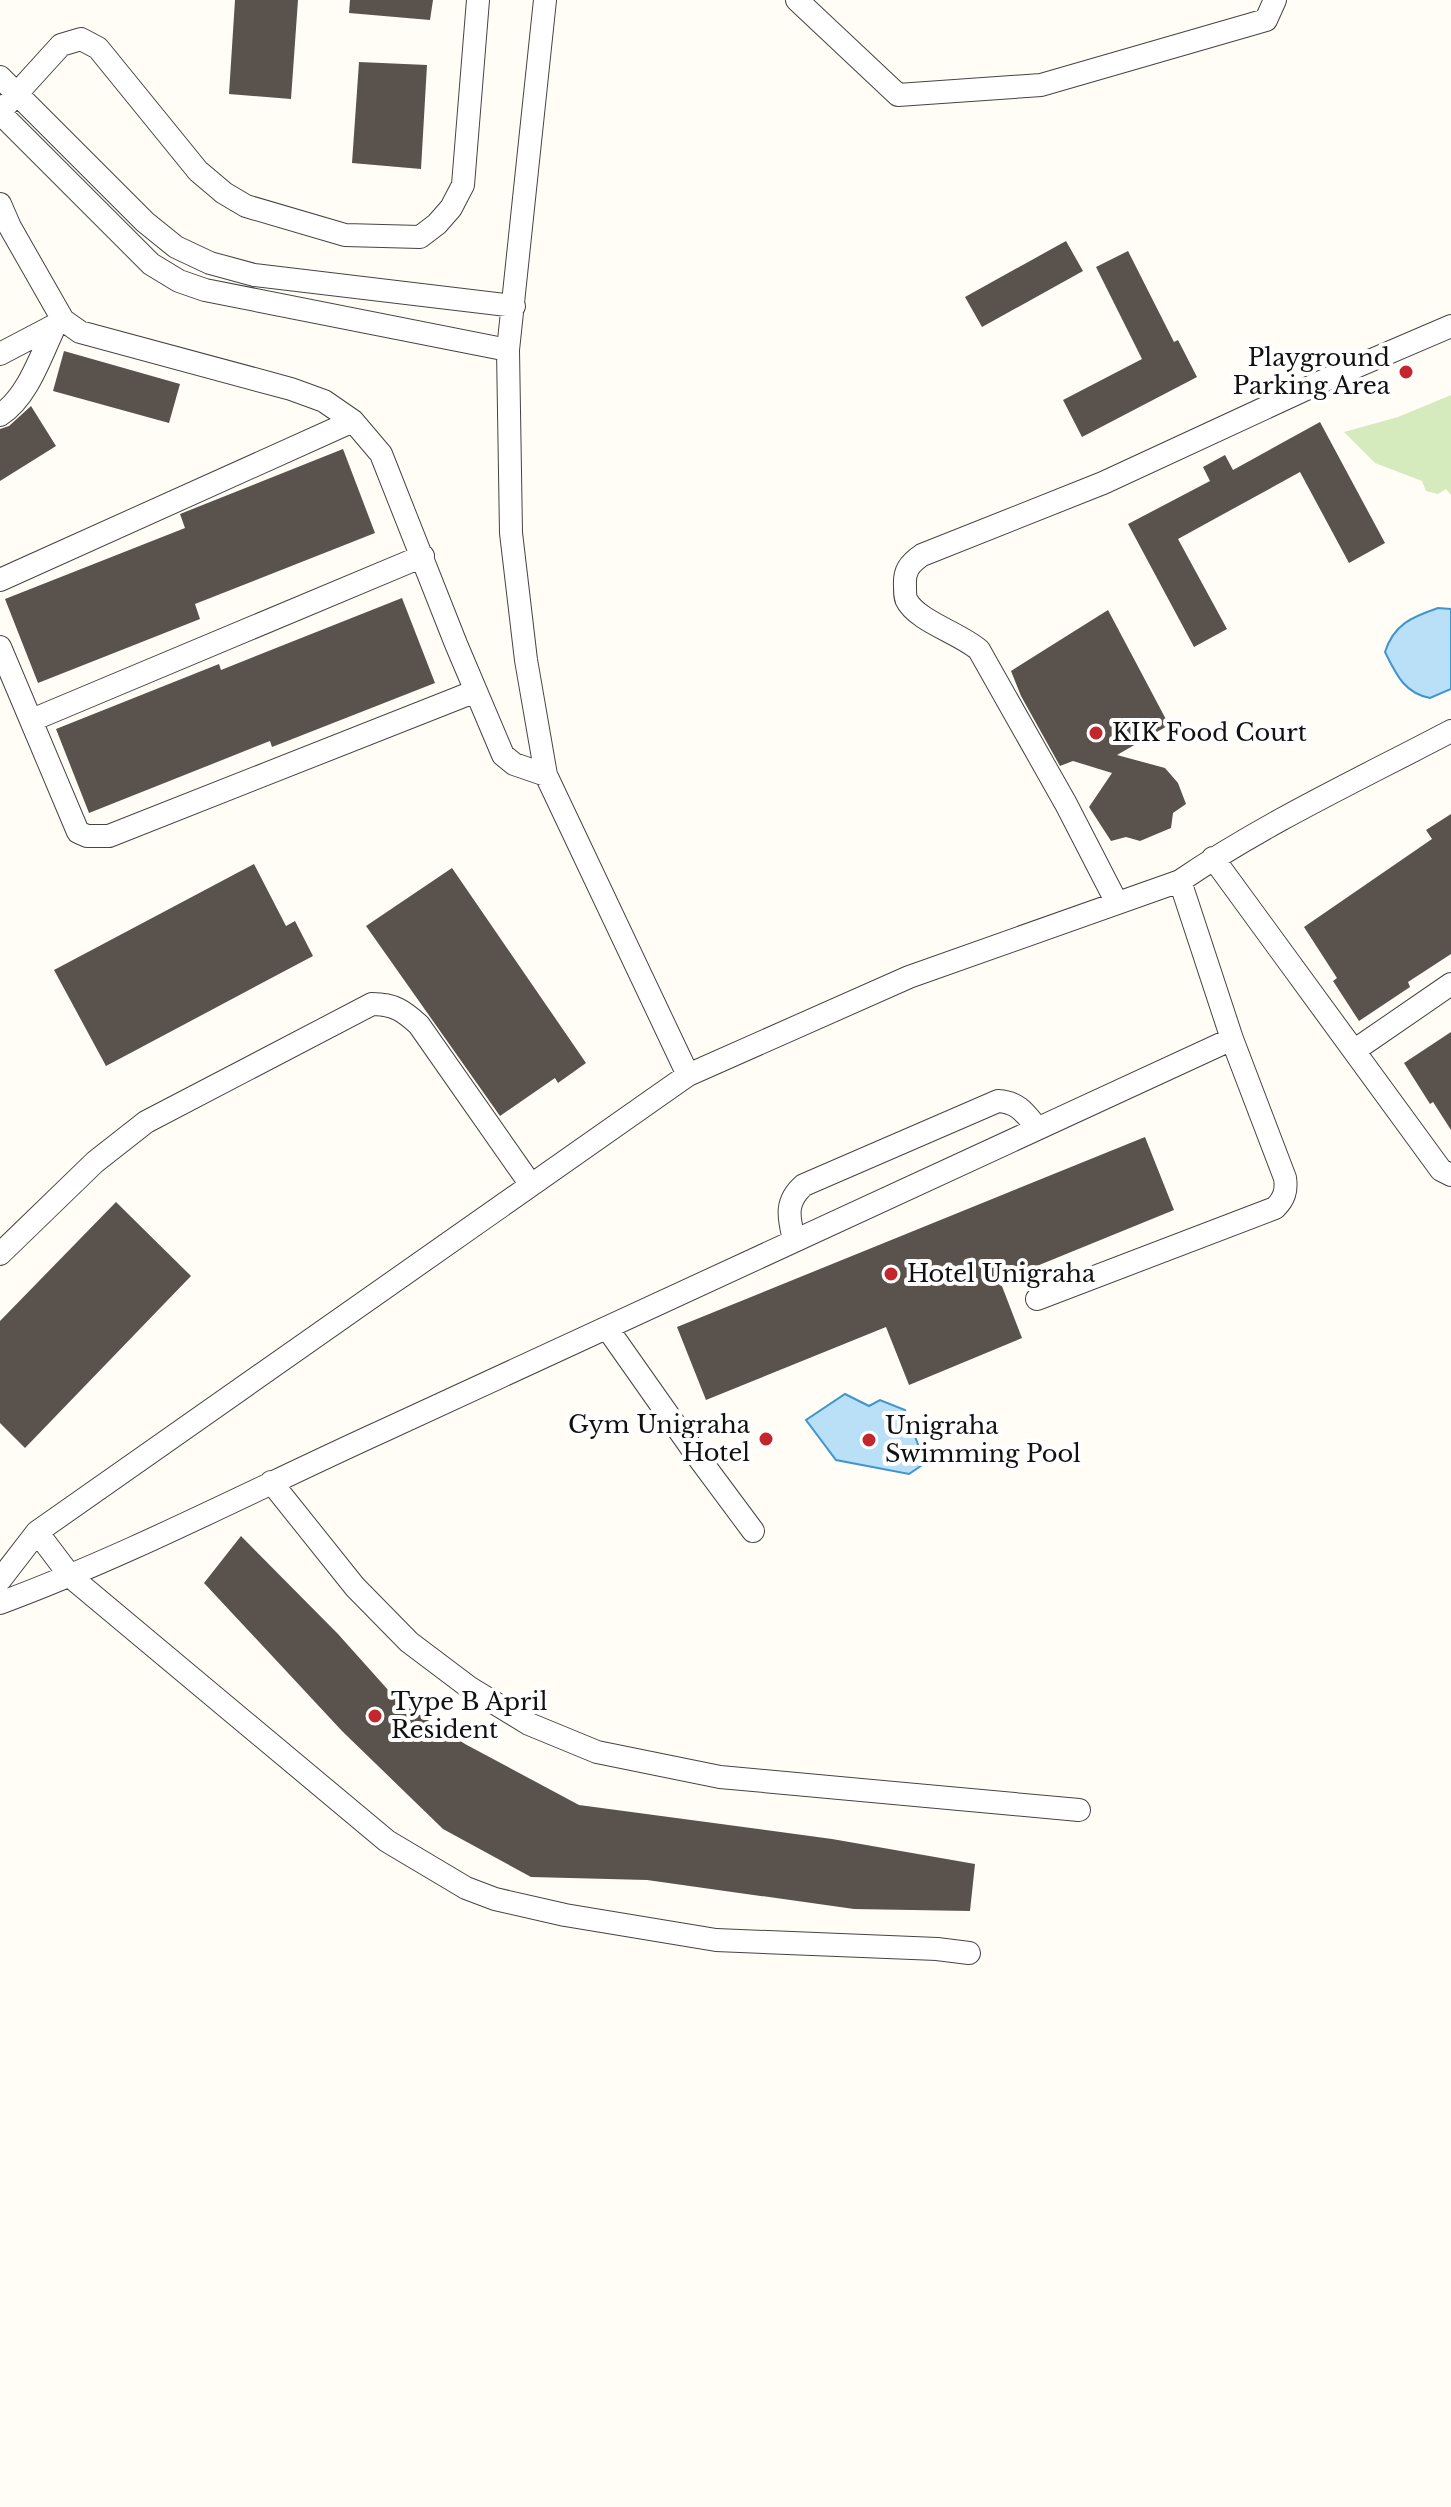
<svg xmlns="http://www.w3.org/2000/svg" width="1451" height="2507" font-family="'Libre Baskerville',serif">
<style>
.green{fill:#d5ebbd}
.water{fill:#b9e0f7;stroke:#3f96cf;stroke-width:2}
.building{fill:#5a524d}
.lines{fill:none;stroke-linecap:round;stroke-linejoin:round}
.minor-casing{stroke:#444;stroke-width:24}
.minor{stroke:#fff;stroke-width:22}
.poi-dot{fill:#c4262e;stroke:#fff;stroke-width:3}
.labels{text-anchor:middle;stroke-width:8;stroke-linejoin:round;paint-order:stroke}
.poi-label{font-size:24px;fill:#111;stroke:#fff;text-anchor:start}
</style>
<rect width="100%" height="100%" fill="#fffdf5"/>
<path class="green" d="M1451,395v100l-5,-6 -8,5 -12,-3 -4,-10 -47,-18 -31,-31 54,-15z"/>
<path class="water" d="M1438,608l13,1v80l-21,9c-26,-5 -34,-24 -45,-46 9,-28 27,-35 53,-44z
M845,1394l24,12 11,-6 25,10 20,53 -16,11 -73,-14 -30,-40z"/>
<path class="building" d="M235,0h63l-7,99 -62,-5z
M350,0h83l-3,20 -81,-7z
M359,62l68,3 -6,104 -69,-6z
M1066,241l17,30 -101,56 -17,-30z
M1128,251l46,91 4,-2 19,37 -115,60 -19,-37 79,-41 -46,-92z
M64,351l116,33 -11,39 -116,-32z
M31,406l25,40 -56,35v-52l9,-3z
M1320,422l65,121 -36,20 -49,-91 -122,67 49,90 -33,18 -66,-123 82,-43 -7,-14 22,-12 8,15z
M343,449l32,84 -180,71 5,15 -162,64 -33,-84 180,-71 -5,-14z
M402,598l33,85 -163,64 -2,-6 -181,72 -33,-84 163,-65 2,6z
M1108,610l61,115 -52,30 48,13 13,15 8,21 -13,9 -2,15 -31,13 -14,-4 -15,4 -22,-34 23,-34 -39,-12 -13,5 -39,-70 -10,-25z
M1451,814v140l-43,28 2,5 -51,34 -26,-40 4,-3 -33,-51 128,-88 -6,-9z
M254,864l32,62 9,-5 18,35 -207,110 -52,-96z
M452,868l134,195 -28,20 -3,-5 -55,38 -134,-190z
M1451,1032v98l-18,-28 -3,2 -26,-41z
M1145,1137l29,73 -174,71 22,57 -113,47 -23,-58 -180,73 -29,-73z
M116,1202l75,74 -166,172 -25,-25v-102z
M241,1536l97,98 60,67 67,43 114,61 253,34 143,25 -5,47 -116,-2 -207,-29 -116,-3 -88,-48 -101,-98 -138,-148z"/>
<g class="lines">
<defs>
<path id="minor" d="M545,0l-37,350 3,183 15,127 20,115 142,300
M797,0l101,95 143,-10 225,-65 9,-20
M0,77l145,145 31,25 34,16 44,12 260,31
M0,112l61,-67 20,-6 17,9 100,123 26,22 22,13 99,29 75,2 17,-13 14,-16 12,-23 15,-185
M0,113l151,151 28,17 26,9 303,60
M0,204l10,23 53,93 17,12 211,57 33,12 29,20 28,33 75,190 47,111 11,9 32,11
M0,354l59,-31
M0,415c28,-18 41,-60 55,-89
M0,580l353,-159
M0,647l78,185 9,4h22l367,-145
M32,720l391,-164
M1213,858l228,312 10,5
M1117,903l-51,-99 -87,-154c-19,-17 -63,-29 -73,-51 -1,-1 -1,-11 -1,-13 -1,-15 4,-22 17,-31l181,-72 229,-106 119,-51
M1355,1050l96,-66
M794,1240c-5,-22 -10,-38 10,-55l194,-84c20,1 27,12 39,27
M0,1254l95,-92 51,-40 226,-118c22,0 32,7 47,21l112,160
M1037,1299l238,-91c9,-9 12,-17 10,-30l-53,-139
M607,1328l88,125 58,78
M271,1482l84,105 54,55 61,46 59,36 68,28 123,25 359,33
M37,1532l34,45 316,264 79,47 29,11 70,16 151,25 221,9 32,4
M0,1580l37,-48 651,-457 221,-98 271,-96c85,-58 180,-102 271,-150
M0,1603c132,-49 257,-115 385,-173 283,-130 564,-263 847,-391l-52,-158"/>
</defs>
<use href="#minor" class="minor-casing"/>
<use href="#minor" class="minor"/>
</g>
<g class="poi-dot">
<circle cx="1406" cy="372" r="8"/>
<circle cx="1096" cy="733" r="8"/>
<circle cx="891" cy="1274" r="8"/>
<circle cx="766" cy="1439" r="8"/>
<circle cx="869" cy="1440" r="8"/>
<circle cx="375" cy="1716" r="8"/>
</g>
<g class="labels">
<g class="poi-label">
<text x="1390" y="366" text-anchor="end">Playground<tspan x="1390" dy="28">Parking Area</tspan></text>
<text x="1112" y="741">KIK Food Court</text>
<text x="907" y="1282">Hotel Unigraha</text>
<text x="750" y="1433" text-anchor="end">Gym Unigraha<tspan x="750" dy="28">Hotel</tspan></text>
<text x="885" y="1434">Unigraha<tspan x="885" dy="28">Swimming Pool</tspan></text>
<text x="391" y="1710">Type B April<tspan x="391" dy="28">Resident</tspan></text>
</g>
</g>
</svg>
